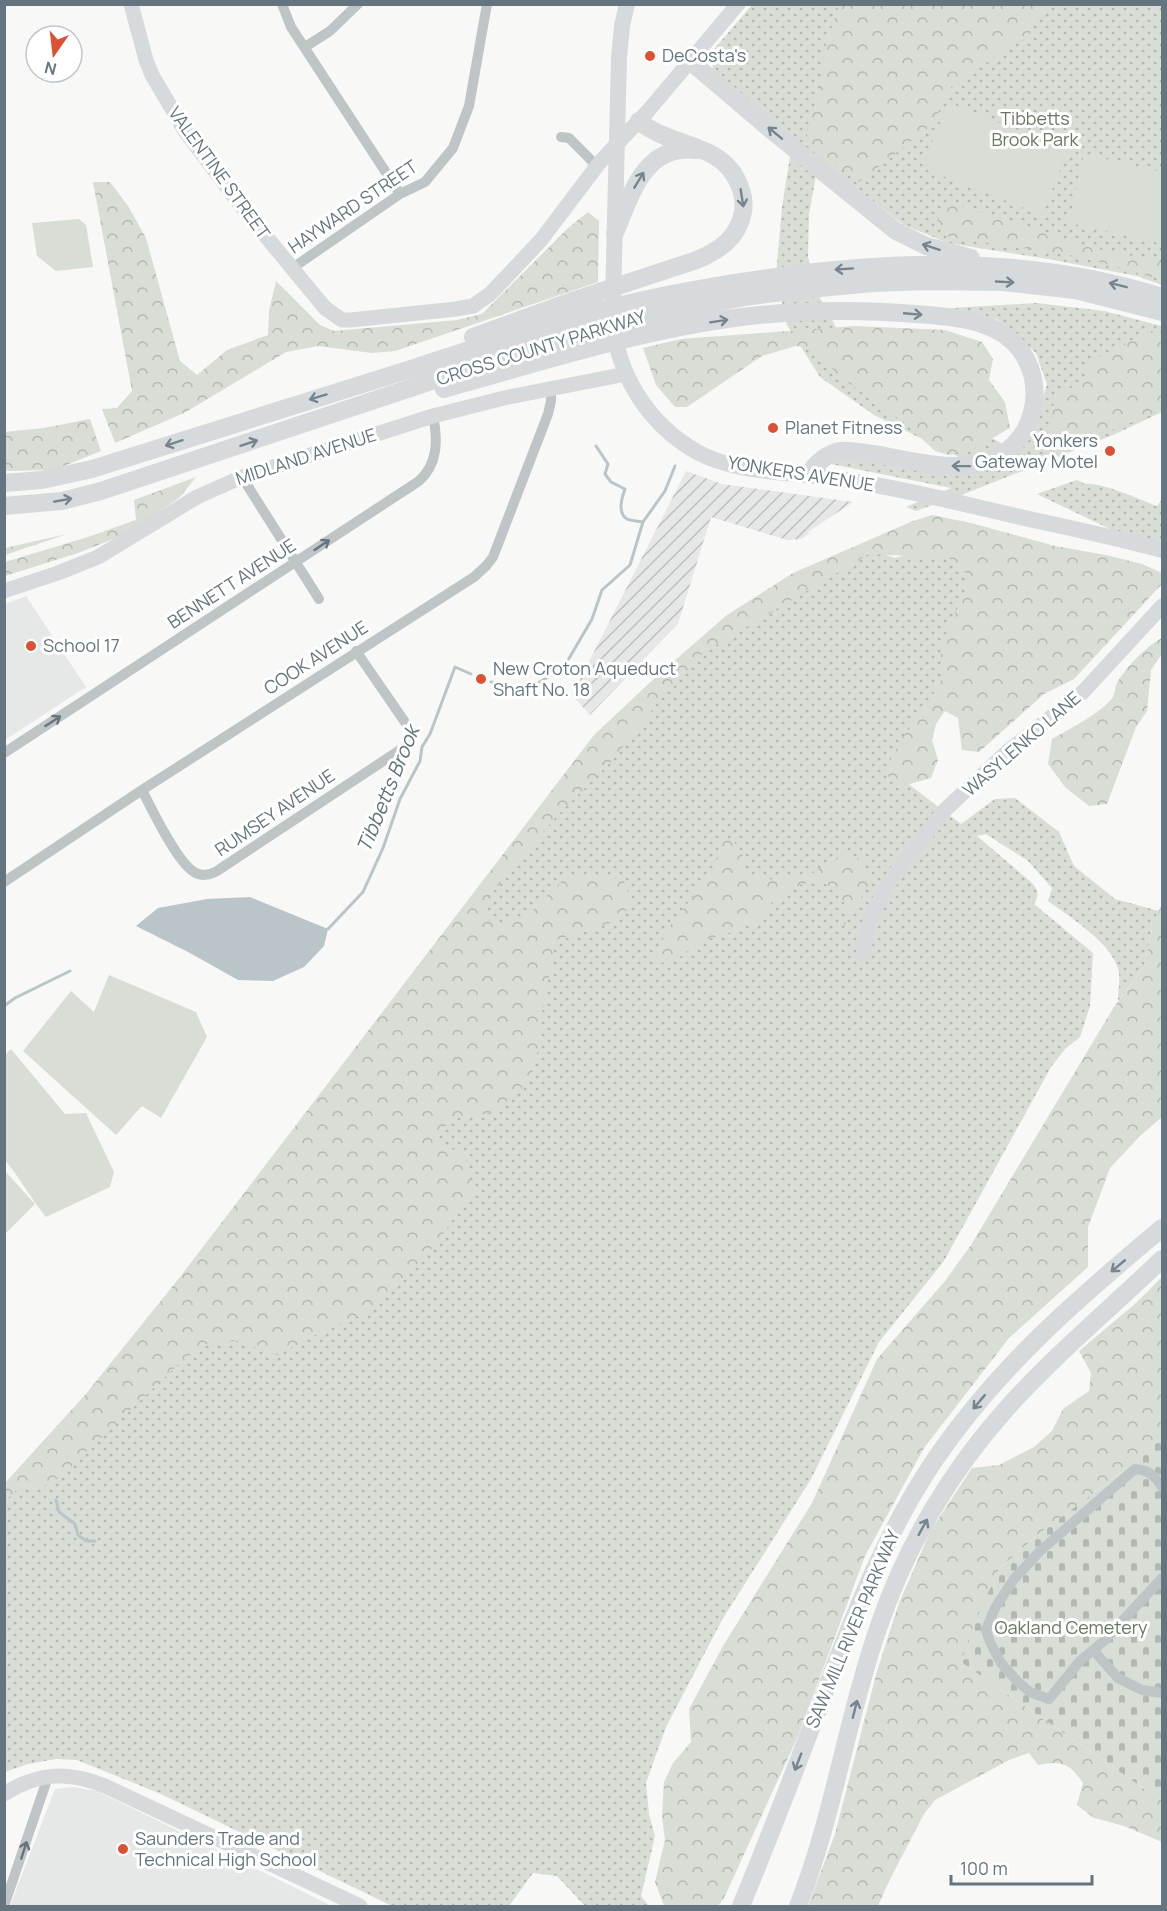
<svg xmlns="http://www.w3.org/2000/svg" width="1167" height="1911" font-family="Manrope,sans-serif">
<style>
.built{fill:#e6e7e7}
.industrial{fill:url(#industrial-furrows)}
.grass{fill:url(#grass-dots)}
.forest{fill:url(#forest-crowns)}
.cemetery{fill:url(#cemetery-stones)}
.pitch{fill:#d8ddd5}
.water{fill:#b9c5c9}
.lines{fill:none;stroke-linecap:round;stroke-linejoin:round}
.stream{stroke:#b9c5c9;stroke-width:3}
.street{stroke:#bfc4c7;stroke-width:10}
.secondary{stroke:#d6dadd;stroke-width:15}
.primary{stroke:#d6dadd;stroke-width:16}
.highway{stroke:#d6dadd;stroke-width:18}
.oneway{stroke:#76848d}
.oneway2{stroke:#65757f}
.poi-dot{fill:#db5133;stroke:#fff;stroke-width:2}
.labels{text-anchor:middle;stroke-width:6;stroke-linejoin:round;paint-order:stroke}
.poi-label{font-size:18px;fill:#65757f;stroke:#fff;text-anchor:start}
.park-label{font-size:18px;fill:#687863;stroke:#fff}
.street-label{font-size:18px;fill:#65757f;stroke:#fff}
.water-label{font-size:20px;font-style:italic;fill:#5f7479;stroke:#fff}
</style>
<defs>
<pattern id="industrial-furrows" width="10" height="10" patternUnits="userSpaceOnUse" patternTransform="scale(1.5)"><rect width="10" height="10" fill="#e6e7e7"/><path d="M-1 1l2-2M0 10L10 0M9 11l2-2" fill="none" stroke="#bec0c0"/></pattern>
<pattern id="grass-dots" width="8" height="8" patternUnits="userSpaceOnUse" patternTransform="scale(1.5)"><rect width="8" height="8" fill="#d8ddd5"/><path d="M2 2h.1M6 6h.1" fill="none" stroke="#b3b8b2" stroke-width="1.8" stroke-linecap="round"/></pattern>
<pattern id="forest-crowns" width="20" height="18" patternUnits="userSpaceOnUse" patternTransform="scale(1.5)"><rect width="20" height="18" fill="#d8ddd5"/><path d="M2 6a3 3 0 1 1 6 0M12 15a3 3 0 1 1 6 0" fill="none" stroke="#b3b8b2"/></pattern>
<pattern id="cemetery-stones" width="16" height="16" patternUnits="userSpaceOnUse" patternTransform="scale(1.5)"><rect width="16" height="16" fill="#d8ddd5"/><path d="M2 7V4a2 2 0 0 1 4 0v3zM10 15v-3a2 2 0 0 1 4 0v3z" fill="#b3b8b2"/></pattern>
</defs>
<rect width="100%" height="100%" fill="#f8f8f6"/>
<path class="built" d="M26,596l60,91 -81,53v-136z
M73,1787l24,4 235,115h-322l45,-117z"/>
<path class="industrial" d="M686,471l36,13 131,18 -45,30 1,2 -8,5 -14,1 -76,-23 -33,107 -88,91 -18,-20z"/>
<path class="grass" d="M752,5h410v280l-25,-9 -89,-17 -100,-16 -44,-18 -85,-66 -10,55 -1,43 11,39 19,35 109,83 67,36 18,-21 15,-44 -11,-32 -38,-33 -46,-12 85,-5 67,8 58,15v86l-49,23 -144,57 -53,19 -10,-4 45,-19 -125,-25 9,-7 144,11 -105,-52 -54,-38 -33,-52 -11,-50 6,-68 11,-69 -81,-67 3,-23z
M1077,480l8,4c13,-3 57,16 72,22l5,-7v55l-125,-60z
M948,545l54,32 -108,196 67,51 34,-25 20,-1 44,34 15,34 41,33 44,12 -6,14 -9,42 -26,34c0,-9 2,-19 1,-28 -4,-28 -49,-56 -71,-72l4,-13 -24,-27 -42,-27 -9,2 55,47c7,8 7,12 2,21l59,49 -3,53 -10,31 -15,12 -14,18 -107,194 -65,81 -68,137 -89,141 -56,107 -20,56 3,31 6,22 -14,60 8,10h-64l-28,-30 -24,-3 -24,33h-117l-231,-112 -84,-34 -21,-1 -28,5 -23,8v-279l96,-105 400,-517 206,-227 161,-95 27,9z"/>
<path class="forest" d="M839,5v-1l208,1 -21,34 -18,6 -17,15 -39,26 -21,40 -72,56 -46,-33 -7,-16 14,-41 4,-42z
M93,182h17l18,24 18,32 34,123 17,14 30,-25 41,-15 1,-24 7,-30 44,44 14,6 123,-11 25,-6 85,-85 21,-17 11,9 -1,61 -203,69 -23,2 -54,-7 -32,6 -102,61 -69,30 -13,-34 15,-1 15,-17z
M950,202l138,45 74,15v18l-80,-23 -133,-20 -12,-16z
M855,326l90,4 37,12 11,17 -4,21 16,22 5,26 -35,20 -26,7 -14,-4 -29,-27 -67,-48 -25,-28 -18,-2 -34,10 -75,51h-12l-19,-22 -13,-37 38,-9z
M1151,331l11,2v75l-21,12 -71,24 -20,-3 4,-43 30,-18 5,-19c22,-7 41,-20 62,-30z
M90,419l11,32 -47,19 -49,1 -1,-39 40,-4z
M196,477l-16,20 -52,36 -50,20 -73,23v-14l83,-25 48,-17 -2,-20z
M932,515l39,8 84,23 51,9 36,9 20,9v11l-88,95 -30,15 -65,58 -17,-2 -4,-32 -13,-7 -9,13 -4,16 6,20 -7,18 -32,9 -12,-12 4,-16 11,-21 22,-28 17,-30v-33l24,-57v-19l-16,-13 -80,-4 -166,99 -44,48 -47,60 -56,56 -70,83 2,20 15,3 26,-9 36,-36 25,-2 33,3 8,21 -8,18 -29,11 -38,11 -13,67 -7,54 -16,31 -29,21 -36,5 -23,20 33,18 8,36 -43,59 -63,62 -36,14 -54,28 -41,-14 -30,3 -22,15 -124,118 -17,10h-23l-15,14v-18l80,-88 95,-118 414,-542 64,-60 69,-60 66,-42 120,-52z
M67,534l-62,21v-7z
M1162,638v16l-11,16 -4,41 -11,16 -29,77 -18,2 -24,-19 -17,-23 4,-25c16,-9 52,-28 61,-42 2,-4 2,-10 4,-14 7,-14 32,-39 45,-45z
M722,838h10l11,18 2,16 21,8 44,-6 36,-22 16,8 10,20 -29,47 5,-19 -15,-20 -16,-8 -17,5 -28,17 -14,19 -25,11 -32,9 -33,25 -14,-10 16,-30 43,-56z
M1162,903v214l-22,19 -30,32 -22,59v40l-79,71 -85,110 -59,108 -67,180 -74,162 -6,8h-54l-9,-24 10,-42 -3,-23 2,-35 9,-19 18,-21 -2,-33 34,-63 89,-143 65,-144 68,-78 26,-36 143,-238 30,-40 9,-42z
M1162,1277v160l-44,38 -78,58 -41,36 -38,93 201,139v41l-38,-16 -30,-8 -17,-13 6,-22c-13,-20 -22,-23 -45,-18l-9,-12 -20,7 -74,40 -11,14 -36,69 -10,23h-70l27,-72 42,-163 22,-68 32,-73 41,-62 27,-3 35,-18 18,-16 11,-22 26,-18 2,-18 -12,-22 57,-48z"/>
<path class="cemetery" d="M1162,1437v364l-201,-139 13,-38 25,-55 41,-36 78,-58z"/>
<path class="pitch" d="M948,102l120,48 -26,65 -120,-47z
M1084,154l78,18v72l-93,-21z
M79,219l7,6 7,42 -37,4 -19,-15 -5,-33z
M109,975l87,37 11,25 -46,81 -19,-12 -26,29 -93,-84 48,-60 23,21z
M11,1049l54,65 21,-1 28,59 -4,15 -64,30c-15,-18 -26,-39 -41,-57v-105z
M5,1171l30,33 -30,30z"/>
<path class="water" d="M250,897l78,32 -4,17 -20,21 -31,14 -35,-1 -48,-27 -54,-27 22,-18 49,-9z"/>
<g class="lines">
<path class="stream" d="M596,446l12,18 -3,10 6,8 14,7c-3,8 -8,24 2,30 4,2 11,2 16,3
M491,682l30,9 14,-6 29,-18 28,-48 10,-29 28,-25 13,-43 22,-31 10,-25
M328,929l35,-37 20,-44 17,-49 20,-38 2,-14 8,-13 25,-67 16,7
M4,1006l11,-8 55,-27
M56,1500l3,12 16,12 3,11 8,6h9"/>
<path class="street" d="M282,4l9,23 109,167
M305,47l25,-16 28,-27
M561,137l8,1 28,28
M291,269l109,-75 25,-12 28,-34 16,-42 18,-102
M242,477l77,122
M4,753l415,-272c19,-17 19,-41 14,-65
M142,790c10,20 35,72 52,82 8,5 16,3 23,-1l189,-125 4,-14 -1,-4 -53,-77
M4,882l138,-92 332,-213 12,-11 7,-9 55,-143 3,-13v-12
M1162,1487c-7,-11 -13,-17 -27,-18l-95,82 -26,28 -19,29 -9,22 4,12 11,21 16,18 13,11 19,7 31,-38 24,-20 58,-63
M1093,1650l25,28 24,12 20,3
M4,1906l44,-129"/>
<path class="secondary" d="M131,4l15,56 6,15 33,56 60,80 80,97 17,12h9l105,-11 17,-3 17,-12 20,-21 31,-33 59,-78 48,-51 90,-107
M4,591l54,-18 40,-16 99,-60 45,-20 191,-61 71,-18 122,-24
M863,954l7,-35 11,-22 13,-22 52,-66 62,-58 75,-59 79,-86
M4,1794c34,-22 65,-23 101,-8l255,120"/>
<path class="primary" d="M613,299l6,-241 3,-32 5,-22
M614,330c7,52 39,98 85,123 33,17 71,18 107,22 21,2 42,5 63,9 49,8 98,21 147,32 49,11 98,21 146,34"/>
<path class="highway" d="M690,61l80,68 126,102 30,15 45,12
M615,233c16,-38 29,-89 81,-83
M473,337l99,-36 125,-41c23,-10 41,-22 46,-48 2,-11 -1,-22 -6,-32 -18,-38 -68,-33 -98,-59
M444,389c93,-26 187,-56 283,-70 62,-9 126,-10 189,-5 39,3 89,5 110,45 12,22 11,49 -1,71 -33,56 -101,32 -152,24 -11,-1 -22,-4 -32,-3 -14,2 -26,13 -33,24
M4,483l38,-3 50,-11c108,-33 215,-67 322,-101 58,-19 116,-38 175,-54 47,-14 97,-23 146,-31 141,-23 290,-30 427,14
M4,506l58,-5 39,-10 445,-148 115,-30 84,-16 54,-7 74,-7 55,-2 74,1 73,8 87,22
M741,1906c30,-72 58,-146 86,-220 30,-78 60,-155 107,-225 64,-94 142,-161 228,-233
M798,1906c36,-91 49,-190 82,-283 27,-79 72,-154 128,-216 48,-53 103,-99 154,-148"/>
</g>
<defs><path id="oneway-shaft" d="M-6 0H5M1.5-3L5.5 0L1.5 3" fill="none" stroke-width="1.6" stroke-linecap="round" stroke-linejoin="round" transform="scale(1.5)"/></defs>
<g class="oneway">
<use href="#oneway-shaft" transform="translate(775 133) rotate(-141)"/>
<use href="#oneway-shaft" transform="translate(639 180) rotate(-59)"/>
<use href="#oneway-shaft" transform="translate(742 198) rotate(81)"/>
<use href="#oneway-shaft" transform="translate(931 247) rotate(-162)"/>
<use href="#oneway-shaft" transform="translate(844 269) rotate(176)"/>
<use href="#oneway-shaft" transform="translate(1005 282) rotate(3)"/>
<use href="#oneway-shaft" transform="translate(1118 285) rotate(-166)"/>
<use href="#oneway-shaft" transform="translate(913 314) rotate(5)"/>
<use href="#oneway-shaft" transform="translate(719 321) rotate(-9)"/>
<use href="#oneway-shaft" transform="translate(318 397) rotate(163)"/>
<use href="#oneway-shaft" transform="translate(174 443) rotate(162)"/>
<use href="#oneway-shaft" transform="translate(249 443) rotate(-18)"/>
<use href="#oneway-shaft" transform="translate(961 466) rotate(-179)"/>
<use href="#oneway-shaft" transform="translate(63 500) rotate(-10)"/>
<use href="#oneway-shaft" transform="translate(1118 1266) rotate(140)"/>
<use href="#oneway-shaft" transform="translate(979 1402) rotate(130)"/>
<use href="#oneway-shaft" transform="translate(923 1527) rotate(-61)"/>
<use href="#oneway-shaft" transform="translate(855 1709) rotate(-76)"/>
<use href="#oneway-shaft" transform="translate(798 1762) rotate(111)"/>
</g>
<g class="oneway2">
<use href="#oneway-shaft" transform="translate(322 545) rotate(-34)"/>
<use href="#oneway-shaft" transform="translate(53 721) rotate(-33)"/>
<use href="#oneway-shaft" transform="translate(24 1850) rotate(-72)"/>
</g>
<g class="poi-dot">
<circle cx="650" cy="56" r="6"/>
<circle cx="773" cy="428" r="6"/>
<circle cx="1110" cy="451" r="6"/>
<circle cx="31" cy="646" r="6"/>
<circle cx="481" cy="679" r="6"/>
<circle cx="123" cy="1849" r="6"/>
</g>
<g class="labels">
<g class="poi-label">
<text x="662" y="62">DeCosta's</text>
<text x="785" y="434">Planet Fitness</text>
<text x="1098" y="447" text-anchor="end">Yonkers<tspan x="1098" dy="21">Gateway Motel</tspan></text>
<text x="43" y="652">School 17</text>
<text x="493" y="675">New Croton Aqueduct<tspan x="493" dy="21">Shaft No. 18</tspan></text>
<text x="135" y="1845">Saunders Trade and<tspan x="135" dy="21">Technical High School</tspan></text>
</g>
<g class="park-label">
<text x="1035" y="125">Tibbetts<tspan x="1035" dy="21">Brook Park</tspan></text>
<text x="1071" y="1634">Oakland Cemetery</text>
</g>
<g class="street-label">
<text transform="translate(219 173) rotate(54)" y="6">VALENTINE STREET</text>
<text transform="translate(353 207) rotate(-34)" y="6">HAYWARD STREET</text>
<text transform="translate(541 348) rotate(-17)" y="6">CROSS COUNTY PARKWAY</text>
<text transform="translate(306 457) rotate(-18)" y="6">MIDLAND AVENUE</text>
<text transform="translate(801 474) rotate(9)" y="6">YONKERS AVENUE</text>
<text transform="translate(232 584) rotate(-33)" y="6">BENNETT AVENUE</text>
<text transform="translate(316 658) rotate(-33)" y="6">COOK AVENUE</text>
<text transform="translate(1022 744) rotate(-41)" y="6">WASYLENKO LANE</text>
<text transform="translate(275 813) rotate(-34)" y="6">RUMSEY AVENUE</text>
<text transform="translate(853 1629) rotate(-67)" y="6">SAW MILL RIVER PARKWAY</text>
</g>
<g class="water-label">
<text transform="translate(388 789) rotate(-68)" y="7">Tibbetts Brook</text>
</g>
</g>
<rect width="1167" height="1911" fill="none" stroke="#65757f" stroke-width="12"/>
<g transform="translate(54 54) rotate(194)"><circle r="28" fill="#ffffff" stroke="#c1c8cc" stroke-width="1.5"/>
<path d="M0-4.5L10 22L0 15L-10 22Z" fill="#db5133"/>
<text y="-9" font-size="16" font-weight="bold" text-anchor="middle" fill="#65757f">N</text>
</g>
<path d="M951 1875v9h141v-9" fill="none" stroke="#65757f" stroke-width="3"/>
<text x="960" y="1875" font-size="18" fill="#65757f" stroke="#ffffff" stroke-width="4.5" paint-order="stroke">100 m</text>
</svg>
